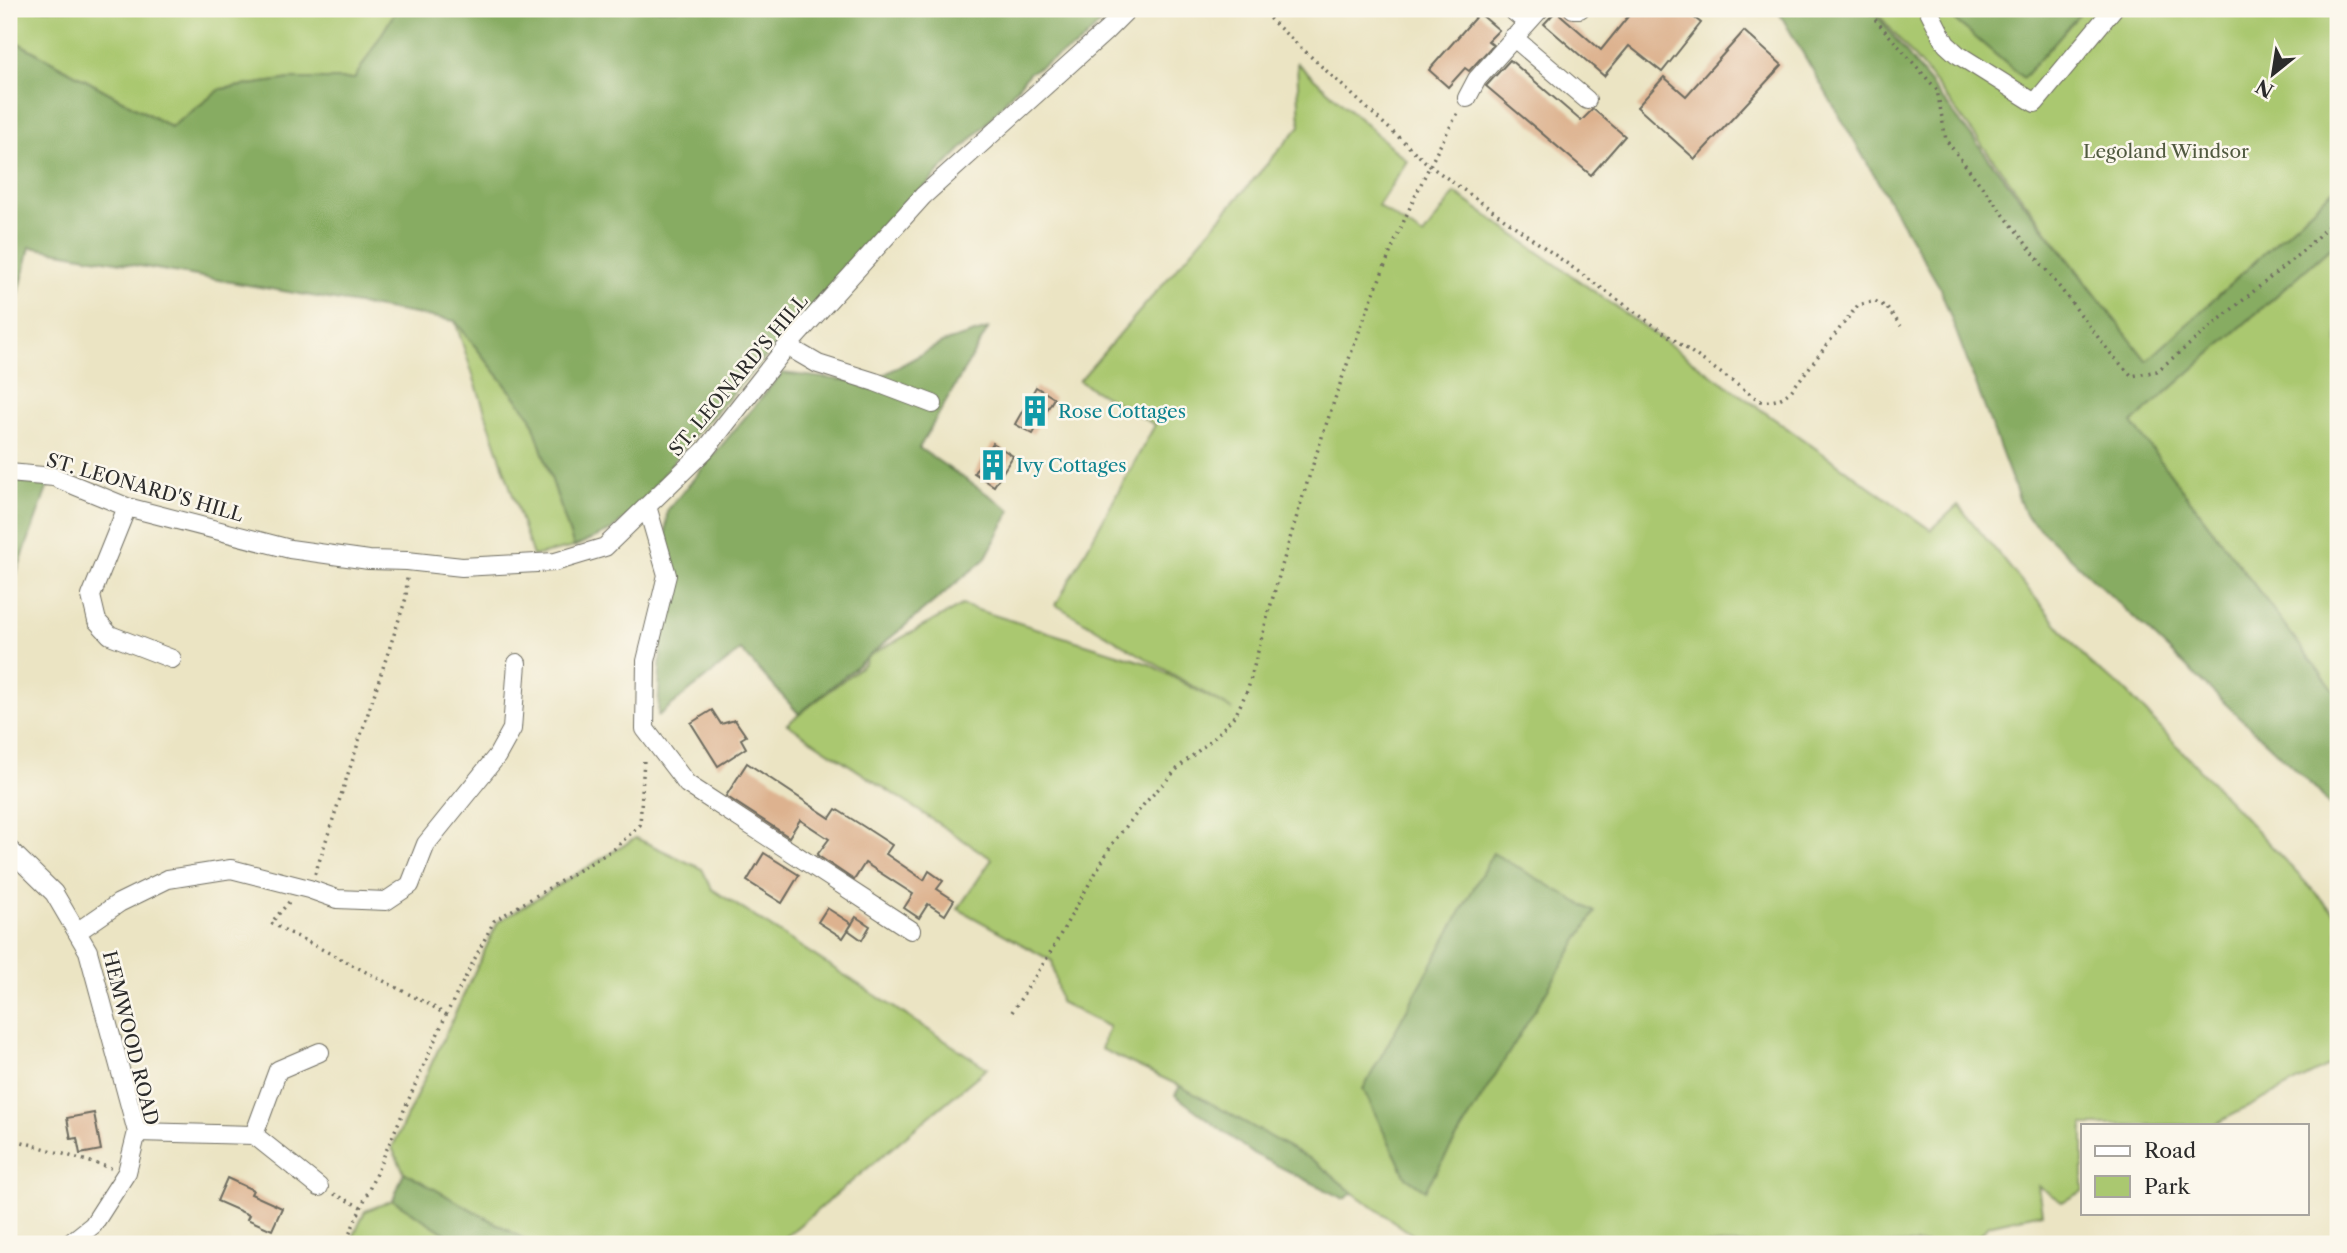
<svg xmlns="http://www.w3.org/2000/svg" width="2347" height="1253" font-family="'Libre Caslon Text',serif">
<style>
.green{fill:#aac870;stroke:#6a7a4e;stroke-width:2}
.forest{fill:#87ac62;stroke:#596c46;stroke-width:2}
.building{fill:#ddb28f}
.lines{fill:none;stroke-linecap:round;stroke-linejoin:round}
.minor-casing{stroke:#6e6c60;stroke-width:20}
.path{stroke:#6e6c60;stroke-width:3.5;stroke-dasharray:2 5;stroke-linecap:butt}
.minor{stroke:#fff;stroke-width:18}
.labels{text-anchor:middle;stroke-width:5;stroke-linejoin:round;paint-order:stroke}
.park-label{font-size:19px;fill:#515a40;stroke:#fbf7ec}
.street-label{font-size:19px;fill:#2b2b2b;stroke:#fbf7ec}
.culture-label{font-size:19px;fill:#0d838f;stroke:#fbf7ec;text-anchor:start}
</style>
<rect width="100%" height="100%" fill="#fbf7ec"/>
<filter id="ink" filterUnits="userSpaceOnUse"><feTurbulence type="fractalNoise" baseFrequency=".0143" numOctaves="2"/><feDisplacementMap in="SourceGraphic" scale="14" xChannelSelector="R" yChannelSelector="G"/><feConvolveMatrix kernelMatrix="1 2 1 2 8 2 1 2 1" color-interpolation-filters="sRGB"/></filter>
<filter id="wash" filterUnits="userSpaceOnUse"><feTurbulence type="fractalNoise" baseFrequency=".00686" numOctaves="4" result="noise"/><feDisplacementMap in="SourceGraphic" scale="28" xChannelSelector="R" yChannelSelector="G"/><feGaussianBlur stdDeviation="1.57" result="paint"/><feColorMatrix in="noise" values="0 0 0 0 0 0 0 0 0 0 0 0 0 0 0 0 0 1.4 0 .05"/><feComposite in="paint" operator="in"/></filter>
<g filter="url(#wash)">
<rect width="100%" height="100%" fill="#ebe4c3"/>
<path class="green" d="M9,9h388l-42,70h-65l-69,10 -50,38 -158,-87h-4z
M1874,9h464v176l-191,177 -218,-287z
M1297,63l110,98 -29,45 45,30 32,-43 476,337 27,-25 133,160 30,21 217,231v144l-125,64h-130v66l-21,11 -24,-16 4,27 -54,12 -14,19h-548l-73,-51 -36,-30 -137,-77 -79,-37 8,-22 -49,-25 -8,-41 -94,-52 34,-50 -205,-135 78,-61 3,-7 94,-51 187,59 84,46 -177,-105 99,-180 -76,-44 221,-255z
M2338,241v455l-206,-273z
M455,321l76,96 43,130 -41,9z
M636,838l66,31 10,20 275,179 -210,176h-244l-129,-72 -12,-24 106,-226z
M393,1200l69,44h-112l15,-33z"/>
<path class="forest" d="M397,9h718l-35,35 -51,29 -43,51 -121,124 -171,188 -59,74 -23,20 -38,17 -43,-130 -76,-96 -425,-74 -21,87v-294h4l158,87 50,-38 69,-10h64z
M1777,9h95l275,352 191,-176v56l-206,182 206,273v119l-21,-25 -292,-275 -86,-229z
M1964,9h120l-61,69 -68,-58z
M988,329l-69,119 92,62 -26,49 -186,155 -58,-64 -83,66 9,-205 115,-138 87,10 73,-40z
M9,481l40,2 -40,111z
M1493,853l102,59 -170,278 -19,-13 -43,-88z
M1180,1086l137,77 36,30 -9,6 -92,-46 -77,-58z
M404,1172l129,72h-71l-69,-44z"/>
<g id="blocks">
<path class="building" d="M1634,9h49l18,14 -39,49 -33,-26 -25,30 -60,-52 12,-13 45,39z
M1479,13l20,17 -11,11 5,4 -24,26 -4,-3 -17,19 -19,-17z
M1744,31l38,34 -87,94 -58,-52 27,-30 22,19z
M1510,60l71,61 12,-12 32,27 -34,39 -105,-89z
M1036,387l18,11 -21,36 -18,-10z
M993,443l20,13 -19,30 -20,-13z
M712,710l9,14 14,-4 11,16 -5,3 5,9 -28,18 -27,-43z
M747,763l83,55 6,-9 30,19 26,17 -6,9 38,26 5,-9 14,10 -6,8 17,11 -9,15 -17,-11 -9,14 -15,-10 9,-14 -48,-31 -11,17 -37,-25 12,-16 -29,-19 -11,17 -63,-41z
M764,853l35,22 -17,28 -35,-22z
M827,908l25,16 -9,14 -25,-16z
M856,917l14,9 -8,14 -14,-10z
M94,1113l7,37 -21,4 -3,-16 -6,1 -4,-21z
M227,1178l26,12 -2,4 31,14 -10,22 -25,-11 2,-4 -32,-14z"/>
</g>
</g>
<g filter="url(#ink)">
<use href="#blocks" fill-opacity="0" stroke="#6e6c60" stroke-width="2"/>
<g class="lines">
<defs>
<path id="minor" d="M1511,9l15,13
M1573,9h7
M1928,9l18,35 11,10 78,49 78,-94
M1513,37l74,63
M1467,98l10,-19 63,-70
M787,346l31,18 57,18 58,22
M9,473l45,4 73,30 163,42 79,11 38,1 55,6 93,-5 50,-15 101,-98 77,-98 140,-155 183,-165 22,-22
M647,506l20,69 -21,86 -1,68 42,55 224,146
M127,507l-36,89 6,25 13,14 62,24
M9,849l45,44 34,58 49,181 -10,40 -34,53 -24,19
M77,932l42,-29 49,-24 63,-10 78,20 28,10 49,2 24,-16 16,-41 71,-88 15,-27 5,-66
M137,1132l117,3 65,52
M254,1135l24,-65 42,-18"/>
</defs>
<use href="#minor" class="minor-casing"/>
<path class="path" d="M1259,9l171,157 330,235c14,1 20,-1 31,-10l67,-86 17,-4 11,6 15,19
M1866,9l71,81 9,50 165,214 21,22 25,-5 148,-122 33,-33
M315,874l91,-276 1,-20
M289,902l-18,21 161,83 14,9 -101,229
M1012,1012l35,-54 65,-114 33,-41 35,-37 35,-29 21,-23 12,-25c29,-111 62,-222 101,-330 31,-85 65,-169 110,-248
M446,1015l48,-94 120,-72 26,-24 4,-66
M9,1138l102,30
M334,1194l27,13"/>
<use href="#minor" class="minor"/>
</g>
</g>
<defs>
<symbol id="building-bare" viewBox="-9 -9 18 18"><path d="M-4-6H4V6H1V3H-1V6H-4ZM-2.5-4.3h1.7v1.8h-1.7ZM.8-4.3h1.7v1.8H.8ZM-2.5-1h1.7V.8h-1.7ZM.8-1h1.7V.8H.8Z" fill="#0f9aa8" stroke="#fbf7ec" stroke-width="2.5" paint-order="stroke"/></symbol>
</defs>
<g fill-rule="evenodd">
<use href="#building-bare" x="1013" y="389" width="44" height="44"/>
<use href="#building-bare" x="971" y="443" width="44" height="44"/>
</g>
<g class="labels">
<g class="park-label">
<text x="2166" y="158">Legoland Windsor</text>
</g>
<g class="street-label">
<text transform="translate(738 375) rotate(-50)" y="7">ST. LEONARD'S HILL</text>
<text transform="translate(145 487) rotate(16)" y="7">ST. LEONARD'S HILL</text>
<text transform="translate(131 1038) rotate(76)" y="7">HEMWOOD ROAD</text>
</g>
<g class="culture-label">
<text x="1058" y="418">Rose Cottages</text>
<text x="1016" y="472">Ivy Cottages</text>
</g>
</g>
<rect width="2347" height="1253" fill="none" stroke="#fbf7ec" stroke-width="35"/>
<rect x="2081" y="1124" width="228" height="91" fill="#fbf7ec" stroke="#a8a59f" stroke-width="2"/>
<rect x="2095" y="1146" width="35" height="10" fill="#ffffff" stroke="#a8a59f" stroke-width="2"/>
<text x="2144" y="1158" font-size="21" fill="#2b2b2b">Road</text>
<rect x="2095" y="1176" width="35" height="21" fill="#aac870" stroke="#a8a59f" stroke-width="2"/>
<text x="2144" y="1194" font-size="21" fill="#2b2b2b">Park</text>
<g transform="translate(2273 74) rotate(210)" stroke="#fbf7ec" stroke-width="5" paint-order="stroke">
<path d="M0-5L12 26L0 18L-12 26Z" fill="#2b2b2b"/>
<text y="-10" font-size="19" font-weight="bold" text-anchor="middle" fill="#2b2b2b">N</text>
</g>
</svg>
